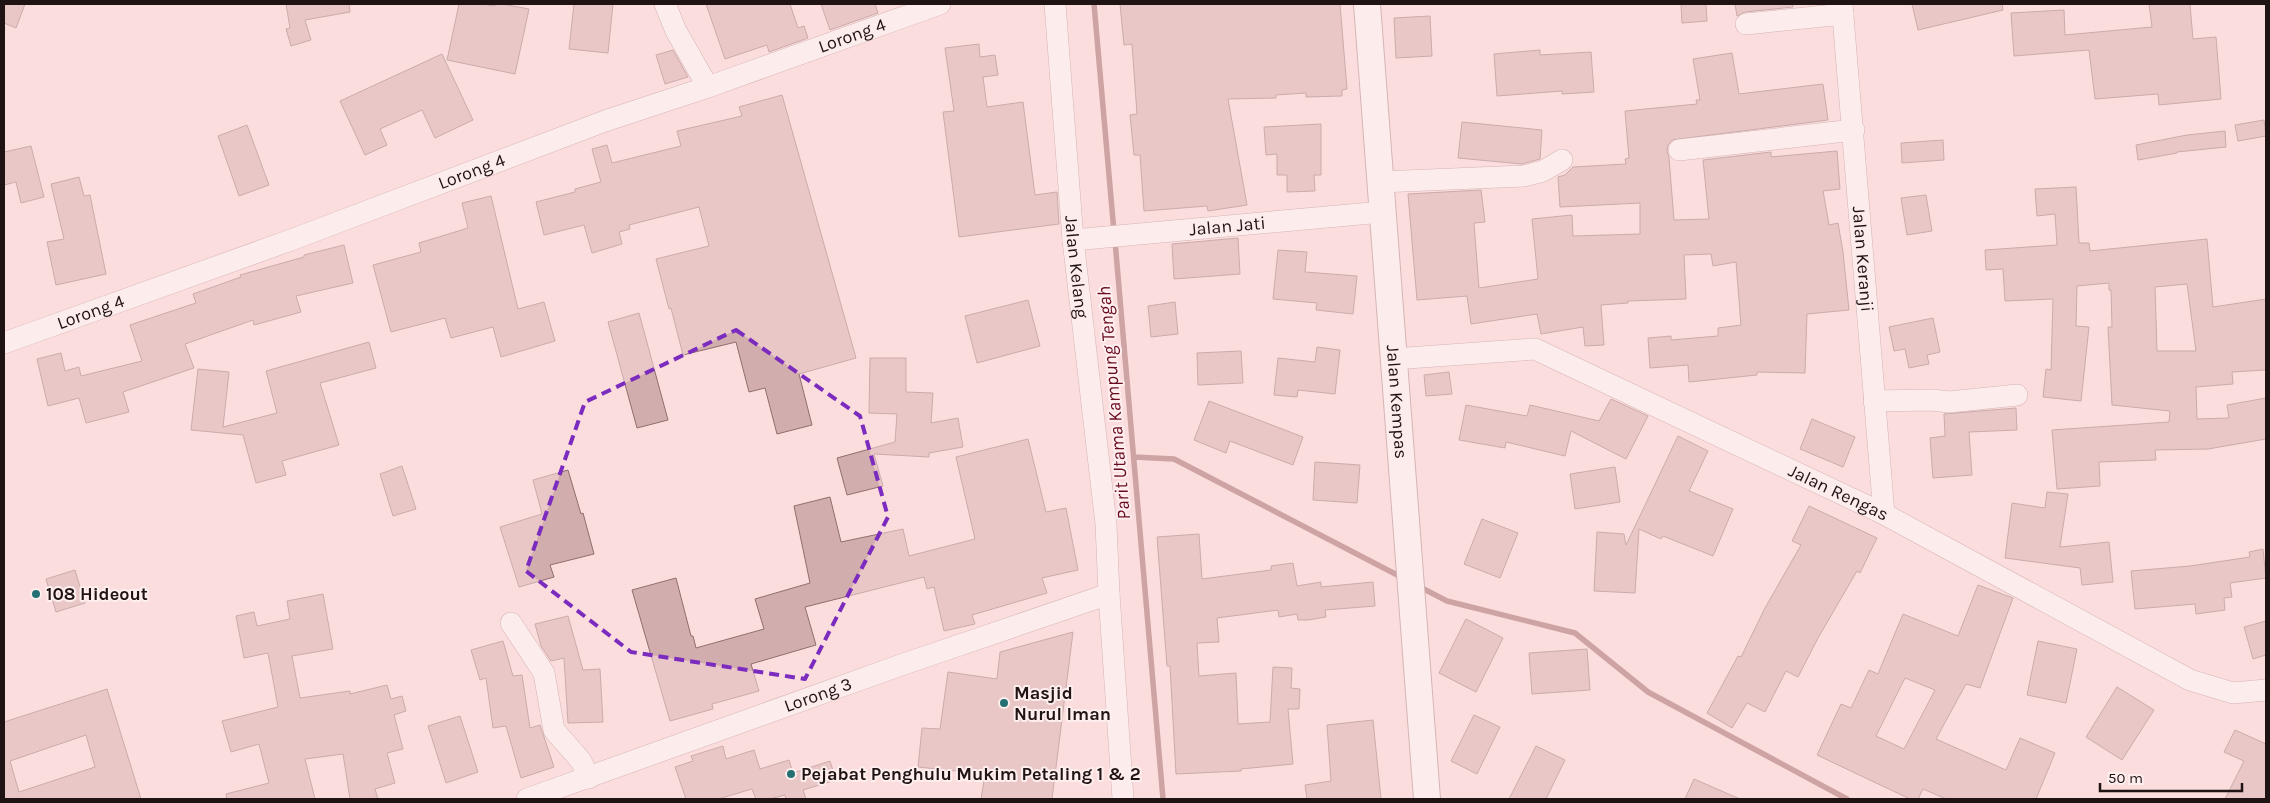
<svg xmlns="http://www.w3.org/2000/svg" width="2270" height="803" font-family="Karla,sans-serif">
<style>
.lines{fill:none;stroke-linecap:round;stroke-linejoin:round}
.stream{stroke:#965d5f;stroke-width:5.5}
.building{fill:#d2adad;stroke:#906e6e;fill-rule:evenodd}
.minor-casing{stroke:#a78484;stroke-width:22}
.tertiary-casing{stroke:#a78484;stroke-width:28}
.minor{stroke:#fff;stroke-width:21}
.tertiary{stroke:#fff;stroke-width:26}
.marked{fill:none;stroke:#7b2cbf;stroke-width:4;stroke-dasharray:10 6;stroke-linejoin:round}
.poi-dot{fill:#257072;stroke:#feeeee;stroke-width:2}
.labels{text-anchor:middle;stroke-width:4;stroke-linejoin:round;paint-order:stroke}
.street-label{font-size:18px;fill:#201313;stroke:#feeeee}
.poi-label{font-size:18px;font-weight:bold;fill:#201313;stroke:#feeeee;text-anchor:start}
.water-label{font-size:19px;font-style:italic;fill:#680b1e;stroke:#feeeee}
</style>
<rect width="100%" height="100%" fill="#fcdddd"/>
<g class="lines">
<path class="stream" d="M1094,4l20,228
M1115,241l48,558
M1134,457l40,2 229,119
M1418,586l29,15 128,32 73,59 199,107"/>
</g>
<path class="building" d="M4,4h21l-9,24 -12,-5z
M286,4h63l1,8 -45,8 6,20 -20,6 -5,-17 4,-1z
M459,4h23l13,2v-2h7l27,5 -14,65 -68,-14z
M574,4h39l-5,49 -39,-4z
M706,4h84l8,24 6,-2 4,12 -39,14 -2,-7 -42,14z
M821,4h54l3,9 -48,17z
M1120,4h220l7,85 -5,1v6l-36,1v-4l-30,2v3l-48,1 19,106 -39,6 -1,-5 -63,5 -4,-56h-6l-4,-40 7,-1 -5,-70 -8,1z
M1681,4h25l1,17 -25,2z
M1735,4h58v3l-48,5 -8,4z
M1912,4h90l1,6 -85,20z
M2149,4h41l3,35 23,-2 5,62 -62,6 -1,-11 -63,5 -6,-49 -75,6 -3,-43 53,-3 1,25 87,-8z
M1430,16l2,40 -36,2 -2,-40z
M979,44l1,13 15,-2 3,20 -15,2 4,30 36,-5 12,93 22,-3 2,32 -100,13 -16,-125 11,-1 -9,-63z
M673,50l15,27 -23,7 -9,-29z
M1540,50v5l51,-3 3,40 -32,2v-3l-65,5 -3,-42z
M1732,53l7,41 84,-10 5,36 -156,20 -4,5 -1,6 2,7 5,62 35,-1 -6,-59 68,-8v5l66,-6 3,38 -17,2 6,34 9,-2 5,29 6,58 -42,4 -2,59 -48,-1v3l-68,7 -1,-17 -38,3 -2,-30 23,-2v4l47,-4v-8l23,-3 -5,-63 -23,4 -2,-12 -27,1 2,44 -58,2v2l-27,2 3,40 -19,1 -2,-19 -42,7 -4,-20 -66,10 -4,-28 -50,4 -9,-106 73,-4 4,32 -11,1 5,65 59,-9 -6,-60 40,-4 1,21 67,-2v-31l-80,4 -2,-30 7,-2 8,-8 53,-3 -1,-5 4,-1 -4,-47 72,-7 -1,-4h4l-7,-41z
M442,54l31,66 -38,18 -13,-28 -42,19 7,16 -22,10 -25,-54z
M782,95l74,263 -57,16 13,51 -35,9 -12,-46 -16,4 -13,-50 -53,13 -12,-47 -2,1 -13,-50 53,-13 -10,-39 -70,18 1,4 -11,3 3,12 -30,9 -8,-28 -40,10 -8,-33 39,-10v-3l26,-7 -9,-33 15,-4 5,18 69,-17 -4,-15 65,-15 -3,-9z
M2264,120l2,16 -28,5 -3,-16z
M1462,122l80,8 -2,29 -18,5 -64,-6z
M1321,124v51h-7l1,16 -28,1v-17h-10v-21l-11,1 -2,-28z
M247,125l22,60 -30,11 -21,-60z
M2225,131l1,16 -49,5v1l-39,7 -2,-15 51,-10z
M1943,140l1,20 -42,3 -1,-20z
M31,146l13,51 -23,6 -5,-21 -12,3v-33z
M79,177l5,19 6,-1 16,79 -50,11 -9,-43 17,-3 -13,-55z
M2076,187l3,56h10l1,8 117,-12 6,68 53,-8v71l-34,2 1,12 -37,3 1,32 32,-1 -2,-13 39,-7v41l-58,10 -53,1 1,10 -57,2 1,24 -43,3 -5,-59 117,-8 1,-11 -58,-6 -4,-78h4l-1,-37h-2v-7l-32,3 -1,40 13,1 -8,74 -38,-4 3,-28 5,1 2,-71 -48,2 -2,-32 -17,1 -1,-20 72,-5 -2,-31 -18,2 -2,-27zM2187,284l9,67h-39l-2,-64z
M1926,195l6,36 -25,4 -6,-37z
M491,196l27,113 26,-7 11,39 -54,16 -8,-30 -42,11 -6,-20 -54,14 -18,-67 48,-13 -2,-9 49,-15 -6,-25z
M1238,238l2,36 -66,5 -2,-35z
M344,245l9,38 -57,13 5,16 -47,13 -1,-5 -68,24 9,24 -71,24 6,20 -43,11 -7,-25 -31,8 -11,-47 24,-6 4,18 14,-4 2,9 61,-15 -12,-36 66,-22 -3,-9 48,-17 -1,-2 64,-18v-2z
M1278,250l29,2 -2,20 52,4 -4,38 -37,-4 1,-7 -44,-4z
M1028,300l12,46 -63,17 -12,-47z
M1175,302l3,32 -27,3 -3,-31z
M639,313l29,107 -31,8 -29,-106z
M1933,318l7,34 -13,3 2,9 -20,4 -4,-19 -11,2 -5,-24z
M369,342l7,26 -56,15 19,62 -57,16 4,14 -30,8 -13,-48 -52,-5 7,-61 31,3 -6,55 54,-14 -11,-42z
M1317,347l23,3 -5,44 -37,-4 -1,7 -23,-2 4,-37 37,4z
M1241,351l2,32 -45,2 -1,-32z
M870,358h36v34l27,1 -2,30 27,-5 5,29 -34,6v4l-55,-3 9,32 -36,9 -10,-37 58,-16 2,-28 -28,-1z
M1449,372l3,22 -26,2 -2,-21z
M1611,399l37,17 -22,43 -55,-28 -6,25 -59,-14 -1,6 -46,-8 7,-35 61,11 3,-11 69,16z
M1209,401l94,36 -10,28 -63,-24 -4,12 -32,-13z
M2016,408l1,22 -48,2 3,43 -39,3 -3,-40 15,-2 -1,-22z
M1812,419l43,18 -12,30 -43,-18z
M1678,436l30,15 -19,40 44,18 -20,47 -50,-20 -2,3 -22,-10 -4,64 -41,-2 3,-59 27,2 2,11z
M1028,439l18,73 20,-4 12,62 -36,8 5,15 -75,22 3,9 -31,7 -10,-44 -7,2 -3,-12 -119,30 11,38 -65,19 8,27 -47,13 1,5 -43,12 -38,-131 44,-12 15,58h2l3,12 68,-19 -9,-30 55,-16 -16,-77 36,-9 11,45 62,-13 6,27 66,-17 -19,-82z
M1315,462l45,3 -3,38 -44,-3z
M402,466l14,43 -23,7 -13,-42z
M1615,467l5,35 -45,7 -5,-35z
M568,470l13,44 2,-1 11,41 -44,11 4,12 -35,10 -19,-60 42,-13 -9,-34z
M2047,492l21,2 -8,53 49,-5 4,40 -31,3 -2,-17 -75,-10 7,-55 33,5z
M1809,506l68,32 -17,35 -3,-2 -39,67 -20,39 -12,-6 -21,41 -18,-9 -15,25 -25,-15 31,-57 3,1 24,-49 36,-63 -9,-4z
M1482,519l36,14 -18,45 -36,-14z
M1199,534l3,45 69,-9v-4l22,-3 4,23 24,-4v5l52,-5 2,24 -50,4 1,7 -18,3h-10l-1,-6 -18,3 -1,-7 -61,8 2,24 -22,1 2,33 37,-3 2,51 32,-2 3,-55 19,1 -1,20 9,1 -1,20h-11l5,55 -52,5v2l-65,3 -6,-108h-3l-10,-129z
M2263,549l3,29 -36,5 2,14 -8,1 1,12 -29,4 -1,-10 -60,5 -4,-38 59,-5 60,-9 -1,-5z
M75,570l10,33 -29,9 -10,-33z
M1978,585l35,13 -33,90 -14,-4 -30,55 70,31 14,-32 35,15 -19,46h-90l-23,-10 -5,10h-8l-93,-44 24,-51 10,4 18,-38 9,4 25,-60 55,22zM1905,678l30,12 -31,59 -28,-13z
M323,594l10,55 -41,7 8,42 50,-7v3l37,-9 4,14 11,-3 4,15 -12,4 9,34 -16,4 8,30 -20,6 3,10h-28l-7,-45 -38,5 10,40h-88l-1,-5 43,-11 -10,-39 -28,8 -9,-31 56,-14 -10,-54 -24,5 -8,-42 18,-4 3,14 33,-7 -3,-18z
M568,616l15,54 17,-1 3,53 -35,1 -4,-65 -13,3 -10,-15 -6,-22z
M1466,619l37,19 -27,54 -37,-19z
M2266,621v34l-13,4 -9,-32z
M1073,632l-21,167h-71l4,-25 -67,-7 4,-39 18,1 8,-57 49,7 3,-27z
M503,641l10,35 9,-1 8,53 10,-3 14,42 -33,11 -15,-52 -13,2 -7,-50 -6,2 -9,-30z
M2038,641l39,8 -11,54 -39,-8z
M1587,649l3,41 -58,4 -3,-41z
M2117,687l37,23 -32,50 -36,-23z
M107,689l34,110h-137v-77zM86,735l9,32 -76,25 -9,-31z
M1474,715l26,12 -23,47 -26,-13z
M460,716l18,56 -32,11 -18,-57z
M1373,720l8,79h-74l-2,-14 26,-4 -4,-56z
M2235,730l31,14v55h-41l19,-38 -20,-9z
M723,746l3,13 28,-9 6,19 29,-9 4,13 37,-12 6,19 -33,10 3,9h-20l-1,-4 -15,4h-14l-4,-10 -34,10h-32l-11,-32 18,-6 -2,-5z
M1536,746l29,14 -19,39h-37z
M1694,779l46,20h-55z"/>
<g class="lines">
<defs>
<g id="minor">
<path d="M665,4l11,27 32,56"/>
<path id="s1" d="M1055,4l18,236 33,284 3,70 14,205"/>
<path id="s2" d="M1842,4l42,510"/>
<path d="M1746,24l97,-10"/>
<path d="M1679,150l175,-20"/>
<path d="M1380,182l144,-6 19,-5 19,-11"/>
<path id="s3" d="M1073,240l309,-28"/>
<path id="s4" d="M4,343l287,-103 314,-119 103,-34 232,-83"/>
<path id="s5" d="M1393,359l142,-10 349,165 306,166 43,13 33,-3"/>
<path d="M1874,401l58,-1 17,2 68,-7"/>
<path d="M511,623l33,50 10,57 27,31 8,17"/>
<path id="s6" d="M527,799l374,-134 208,-71"/>
</g>
<g id="tertiary">
<path id="s7" d="M1367,4l60,795"/>
</g>
</defs>
<use href="#minor" class="minor-casing"/>
<use href="#tertiary" class="tertiary-casing"/>
<use href="#minor" class="minor"/>
<use href="#tertiary" class="tertiary"/>
</g>
<path d="M0 0H2270V803H0ZM736,330l124,86 28,101 -83,162 -174,-27 -105,-81 59,-169z" fill="#fcdddd" fill-opacity=".55" fill-rule="evenodd"/>
<path class="marked" d="M736,330l124,86 28,101 -83,162 -174,-27 -105,-81 59,-169z"/>
<g class="poi-dot">
<circle cx="36" cy="594" r="5"/>
<circle cx="1004" cy="703" r="5"/>
<circle cx="791" cy="774" r="5"/>
</g>
<g class="labels">
<g class="street-label">
<text dy="6" stroke="none"><textPath href="#s4" startOffset="902">Lorong 4</textPath></text>
<text dy="6" stroke="none"><textPath href="#s4" startOffset="498">Lorong 4</textPath></text>
<text dy="6" stroke="none"><textPath href="#s3" startOffset="155">Jalan Jati</textPath></text>
<text dy="6" stroke="none"><textPath href="#s2" startOffset="256">Jalan Keranji</textPath></text>
<text dy="6" stroke="none"><textPath href="#s1" startOffset="264">Jalan Kelang</textPath></text>
<text dy="6" stroke="none"><textPath href="#s4" startOffset="92">Lorong 4</textPath></text>
<text dy="6" stroke="none"><textPath href="#s7" startOffset="399">Jalan Kempas</textPath></text>
<text dy="6" stroke="none"><textPath href="#s5" startOffset="478">Jalan Rengas</textPath></text>
<text dy="6" stroke="none"><textPath href="#s6" startOffset="309">Lorong 3</textPath></text>
</g>
<g class="poi-label">
<text x="46" y="600">108 Hideout</text>
<text x="1014" y="699">Masjid<tspan x="1014" dy="21">Nurul Iman</tspan></text>
<text x="801" y="780">Pejabat Penghulu Mukim Petaling 1 &amp; 2</text>
</g>
<g class="water-label">
<text transform="translate(1113 403) rotate(-95)" y="7">Parit Utama Kampung Tengah</text>
</g>
</g>
<rect width="2270" height="803" fill="none" stroke="#201313" stroke-width="10"/>
<path d="M2100 783v8h142v-8" fill="none" stroke="#201313" stroke-width="2.5"/>
<text x="2108" y="783" font-size="15" fill="#201313" stroke="#feeeee" stroke-width="4" paint-order="stroke">50 m</text>
</svg>
